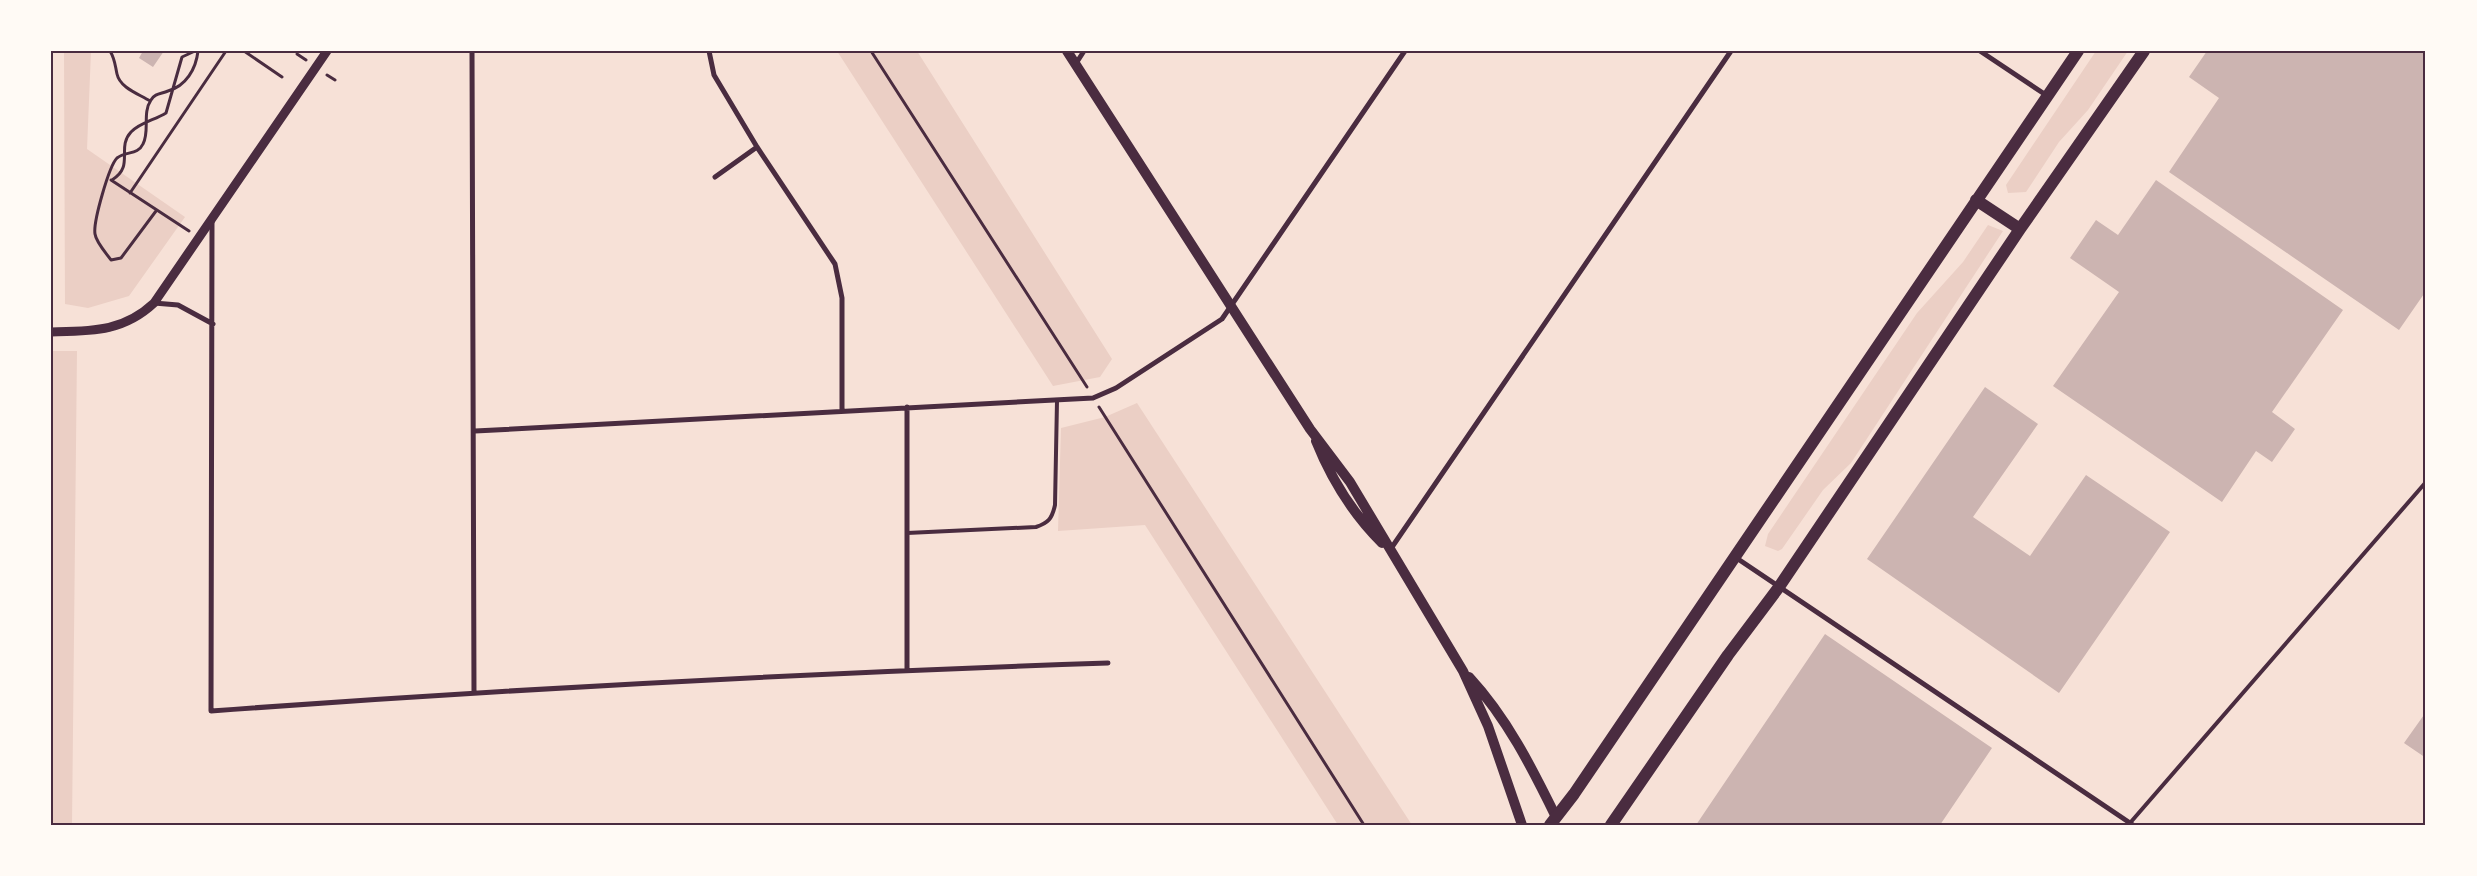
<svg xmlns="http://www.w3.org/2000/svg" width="2477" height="876" font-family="Quicksand,sans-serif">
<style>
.green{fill:#ebcfc5}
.building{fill:#ccb4b1}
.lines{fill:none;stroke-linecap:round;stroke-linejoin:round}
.path{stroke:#4a2c40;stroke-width:3}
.service{stroke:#4a2c40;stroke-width:4}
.minor{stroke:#4a2c40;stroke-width:5}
.tertiary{stroke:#4a2c40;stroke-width:9}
.secondary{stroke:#4a2c40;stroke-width:10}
.primary{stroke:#4a2c40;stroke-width:12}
.neatline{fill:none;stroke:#4a2c40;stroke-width:2}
</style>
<rect width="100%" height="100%" fill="#f7e1d7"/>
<path class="green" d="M64,51h27l-4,98 98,68 -56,79 -41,12 -23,-4z
M837,51h80l195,308 -12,18 -47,9z
M2096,51h32l-40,59 -29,32 -33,50 -18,1 -2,-8z
M1988,225l15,6 -152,232 -28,27 -41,59 -4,2 -13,-5 3,-12 149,-221 46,-51z
M51,351h26l-5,474h-21z
M1137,403l275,422h-74l-193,-300 -87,6 3,-103 44,-11z"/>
<path class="building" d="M143,51h21l-11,16 -14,-9z
M2207,51h219v240l-27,39 -230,-158 50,-74 -30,-21z
M2156,180l187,130 -71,102 23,17 -23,33 -16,-11 -34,51 -169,-116 66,-94 -49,-34 26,-38 22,15z
M1985,387l53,37 -65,93 57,39 56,-81 84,57 -111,161 -192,-134z
M1825,634l167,114 -52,77h-244z
M2426,712v46l-22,-15z"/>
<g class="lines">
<path class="path" d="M110,51c5,8 5,14 7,23 3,14 22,20 33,27
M244,51l38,26
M871,51l216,336
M297,54l9,6
M327,75l8,5
M111,180l78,51
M112,180c23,-14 4,-32 19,-48 10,-10 24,-12 35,-19l16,-56 13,-6
M130,193l96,-142
M156,211l-35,47 -10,2c-5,-7 -15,-18 -16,-26 -2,-12 14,-68 22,-76 9,-7 21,-3 26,-14 7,-13 -1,-31 8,-44 4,-7 10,-6 17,-9 18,-5 28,-22 30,-40
M1099,407l265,418"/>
<path class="service" d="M907,533l129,-6c12,-4 16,-8 19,-22l2,-104
M2130,823l296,-341"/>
<path class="minor" d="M472,51l2,641
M709,51l5,24 43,72 78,117 7,34v113
M1980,51l66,44
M1075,65l9,-14
M715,177l42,-30
M212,222l-1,489c299,-22 598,-38 897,-48
M154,303l24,2 35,19
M907,407v263
M475,431l618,-33 23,-10 106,-69 183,-268
M1390,550l341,-499
M1735,557l398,268"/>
<path class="tertiary" d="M51,332c41,-1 72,0 103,-29l173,-252"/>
<path class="secondary" d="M1067,51l243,378 40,53 113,189 25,55 34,99
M1316,441c16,40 36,72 66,102
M1469,677c38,41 63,91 87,140"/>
<path class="primary" d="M1976,200l44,29
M1550,825l24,-31 504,-743
M1611,825l117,-170 51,-68 241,-358 124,-178"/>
</g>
<rect width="2477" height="876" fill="none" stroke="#fffaf5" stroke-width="105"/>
<rect x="52" y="52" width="2372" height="772" class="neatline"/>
</svg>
